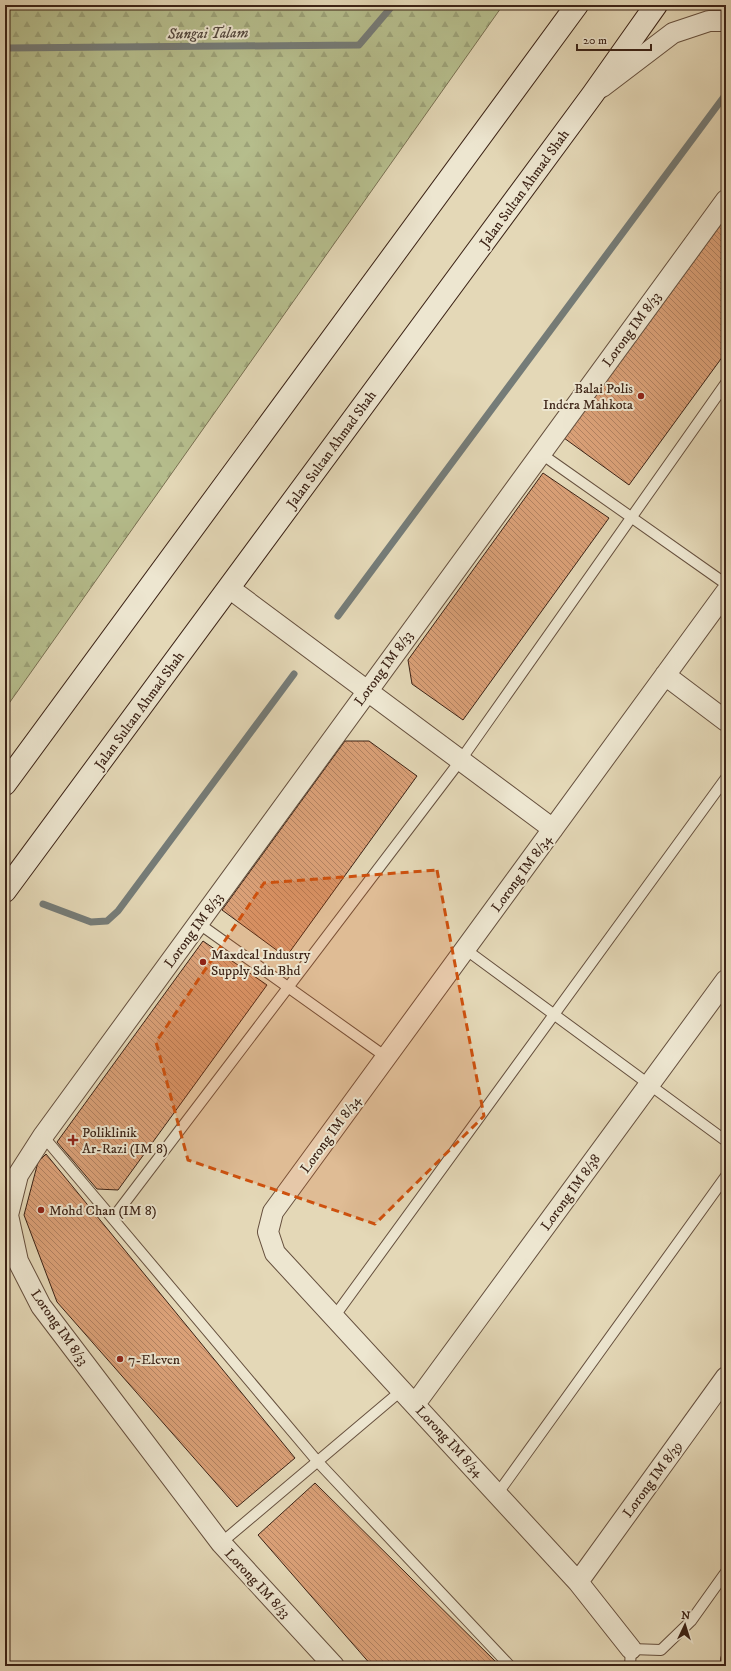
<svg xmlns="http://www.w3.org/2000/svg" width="731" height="1671" font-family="'IM FELL DW Pica',serif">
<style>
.forest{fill:url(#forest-firs);stroke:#797052}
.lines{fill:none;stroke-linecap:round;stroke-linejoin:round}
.stream{stroke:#757c78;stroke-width:7}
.building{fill:url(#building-back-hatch);stroke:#3c2316}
.lane-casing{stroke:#66503e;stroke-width:12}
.street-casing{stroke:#66503e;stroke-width:22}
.secondary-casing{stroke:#3c2316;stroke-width:24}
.lane{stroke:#ede6d0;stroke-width:10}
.street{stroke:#ede6d0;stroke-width:20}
.secondary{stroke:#ede6d0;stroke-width:22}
.marked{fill:#ce510e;fill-opacity:0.2;stroke:#ce510e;stroke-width:3;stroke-dasharray:8 5;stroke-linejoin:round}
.poi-dot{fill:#8f2418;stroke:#ede6d0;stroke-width:1.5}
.labels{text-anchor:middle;stroke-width:4;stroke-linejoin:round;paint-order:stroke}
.street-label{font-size:14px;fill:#3c2316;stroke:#ede6d0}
.poi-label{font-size:14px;fill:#3c2316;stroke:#ede6d0;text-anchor:start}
.water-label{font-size:15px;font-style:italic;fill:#54483f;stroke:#ede6d0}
</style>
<defs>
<pattern id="forest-firs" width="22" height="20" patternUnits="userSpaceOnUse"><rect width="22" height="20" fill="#b6be8d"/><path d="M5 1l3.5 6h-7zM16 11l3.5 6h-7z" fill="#9da379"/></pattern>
<pattern id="building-back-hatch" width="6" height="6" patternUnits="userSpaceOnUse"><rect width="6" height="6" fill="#daa077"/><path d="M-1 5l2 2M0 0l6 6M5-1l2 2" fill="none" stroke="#b28261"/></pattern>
</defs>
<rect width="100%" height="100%" fill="#e4d8b7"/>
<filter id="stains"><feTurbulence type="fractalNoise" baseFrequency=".005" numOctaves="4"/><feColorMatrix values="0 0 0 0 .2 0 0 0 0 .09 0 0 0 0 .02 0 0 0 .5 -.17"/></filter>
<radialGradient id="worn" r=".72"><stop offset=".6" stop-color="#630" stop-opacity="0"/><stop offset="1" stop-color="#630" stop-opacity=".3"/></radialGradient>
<path class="forest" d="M5,5h498l-498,704z"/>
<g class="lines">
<path class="stream" d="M5,48l354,-3 34,-40
M338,616l388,-522
M43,904l48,18 16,-1 11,-10 176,-237"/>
</g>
<path class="building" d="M726,214v138l-97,133 -65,-47z
M543,473l66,45 -146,202 -51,-36 -4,-24z
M345,741h24l48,35 -131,181 -64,-47z
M203,941l64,44 -149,205 -21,-1 -40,-47z
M46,1154l249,304 -58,49 -180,-205 -33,-87 14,-53z
M315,1483l185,183h-128l-114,-131z"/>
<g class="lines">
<defs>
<path id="lane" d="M540,453l186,131
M198,923l188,134
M465,949l261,192
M43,1136l275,326 192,204
M113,1218l347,-457 266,-378
M334,1317l392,-539
M498,1493l228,-317
M221,1543l181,-153
M630,1666l1,-17 30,1 30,-29 35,-49
M726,1666v-7"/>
<path id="street" d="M602,87l71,-54 36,-12h17
M229,588l324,241
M665,675l61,46
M415,1404l311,-424
M578,1582l148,-205
M631,1649l-53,-67 -303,-329 -7,-21 5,-20 453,-620
M334,1666l-113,-123 -180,-237 -23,-45 -10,-46 10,-40 25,-39 683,-936"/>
<path id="secondary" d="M5,784l572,-779
M5,891l588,-797 63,-89"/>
</defs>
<use href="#lane" class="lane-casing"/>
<use href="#street" class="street-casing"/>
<use href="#secondary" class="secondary-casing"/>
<use href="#lane" class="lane"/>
<use href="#street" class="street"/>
<use href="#secondary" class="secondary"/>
</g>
<path class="marked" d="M437,870l47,246 -109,108 -187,-64 -32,-118 108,-159z"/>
<g class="poi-dot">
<circle cx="641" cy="396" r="4"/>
<circle cx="203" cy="962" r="4"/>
<path d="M71 1134h4v4h4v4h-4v4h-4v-4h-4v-4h4z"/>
<circle cx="41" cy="1210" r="4"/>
<circle cx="120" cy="1359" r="4"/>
</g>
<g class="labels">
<g class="street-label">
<text transform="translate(524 188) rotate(-54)" y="5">Jalan Sultan Ahmad Shah</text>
<text transform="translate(631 329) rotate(-54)" y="5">Lorong IM 8/33</text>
<text transform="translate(331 449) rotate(-54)" y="5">Jalan Sultan Ahmad Shah</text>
<text transform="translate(383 668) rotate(-54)" y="5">Lorong IM 8/33</text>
<text transform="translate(139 710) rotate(-54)" y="5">Jalan Sultan Ahmad Shah</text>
<text transform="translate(521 873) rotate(-54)" y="5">Lorong IM 8/34</text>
<text transform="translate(193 930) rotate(-54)" y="5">Lorong IM 8/33</text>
<text transform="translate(330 1134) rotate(-54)" y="5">Lorong IM 8/34</text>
<text transform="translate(570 1192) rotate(-54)" y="5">Lorong IM 8/38</text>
<text transform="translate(60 1327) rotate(55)" y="5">Lorong IM 8/33</text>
<text transform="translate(450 1441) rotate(47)" y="5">Lorong IM 8/34</text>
<text transform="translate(652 1479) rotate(-54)" y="5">Lorong IM 8/39</text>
<text transform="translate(258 1583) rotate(47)" y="5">Lorong IM 8/33</text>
</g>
<g class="poi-label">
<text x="633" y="393" text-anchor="end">Balai Polis<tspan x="633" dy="16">Indera Mahkota</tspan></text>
<text x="211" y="959">Maxdeal Industry<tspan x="211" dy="16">Supply Sdn Bhd</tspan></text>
<text x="82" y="1137">Poliklinik<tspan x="82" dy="16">Ar-Razi (IM 8)</tspan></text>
<text x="49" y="1215">Mohd Chan (IM 8)</text>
<text x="128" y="1364">7-Eleven</text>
</g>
<g class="water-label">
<text transform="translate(208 33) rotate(-1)" y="5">Sungai Talam</text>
</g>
</g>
<rect width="731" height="1671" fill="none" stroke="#e4d8b7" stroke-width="20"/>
<rect x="6" y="6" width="719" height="1659" fill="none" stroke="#3c2316" stroke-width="2"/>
<rect x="10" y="10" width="711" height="1651" fill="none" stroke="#3c2316"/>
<g transform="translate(685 1625) rotate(4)" stroke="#ede6d0" stroke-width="3" paint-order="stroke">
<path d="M0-3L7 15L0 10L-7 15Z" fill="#3c2316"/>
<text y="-6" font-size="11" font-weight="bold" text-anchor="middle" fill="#3c2316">N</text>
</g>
<path d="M577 44v6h74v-6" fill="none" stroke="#3c2316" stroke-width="2"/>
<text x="583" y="44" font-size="12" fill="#3c2316" stroke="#ede6d0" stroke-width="3" paint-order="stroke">20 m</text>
<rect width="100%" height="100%" filter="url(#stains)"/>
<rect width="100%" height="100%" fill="url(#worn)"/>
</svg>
